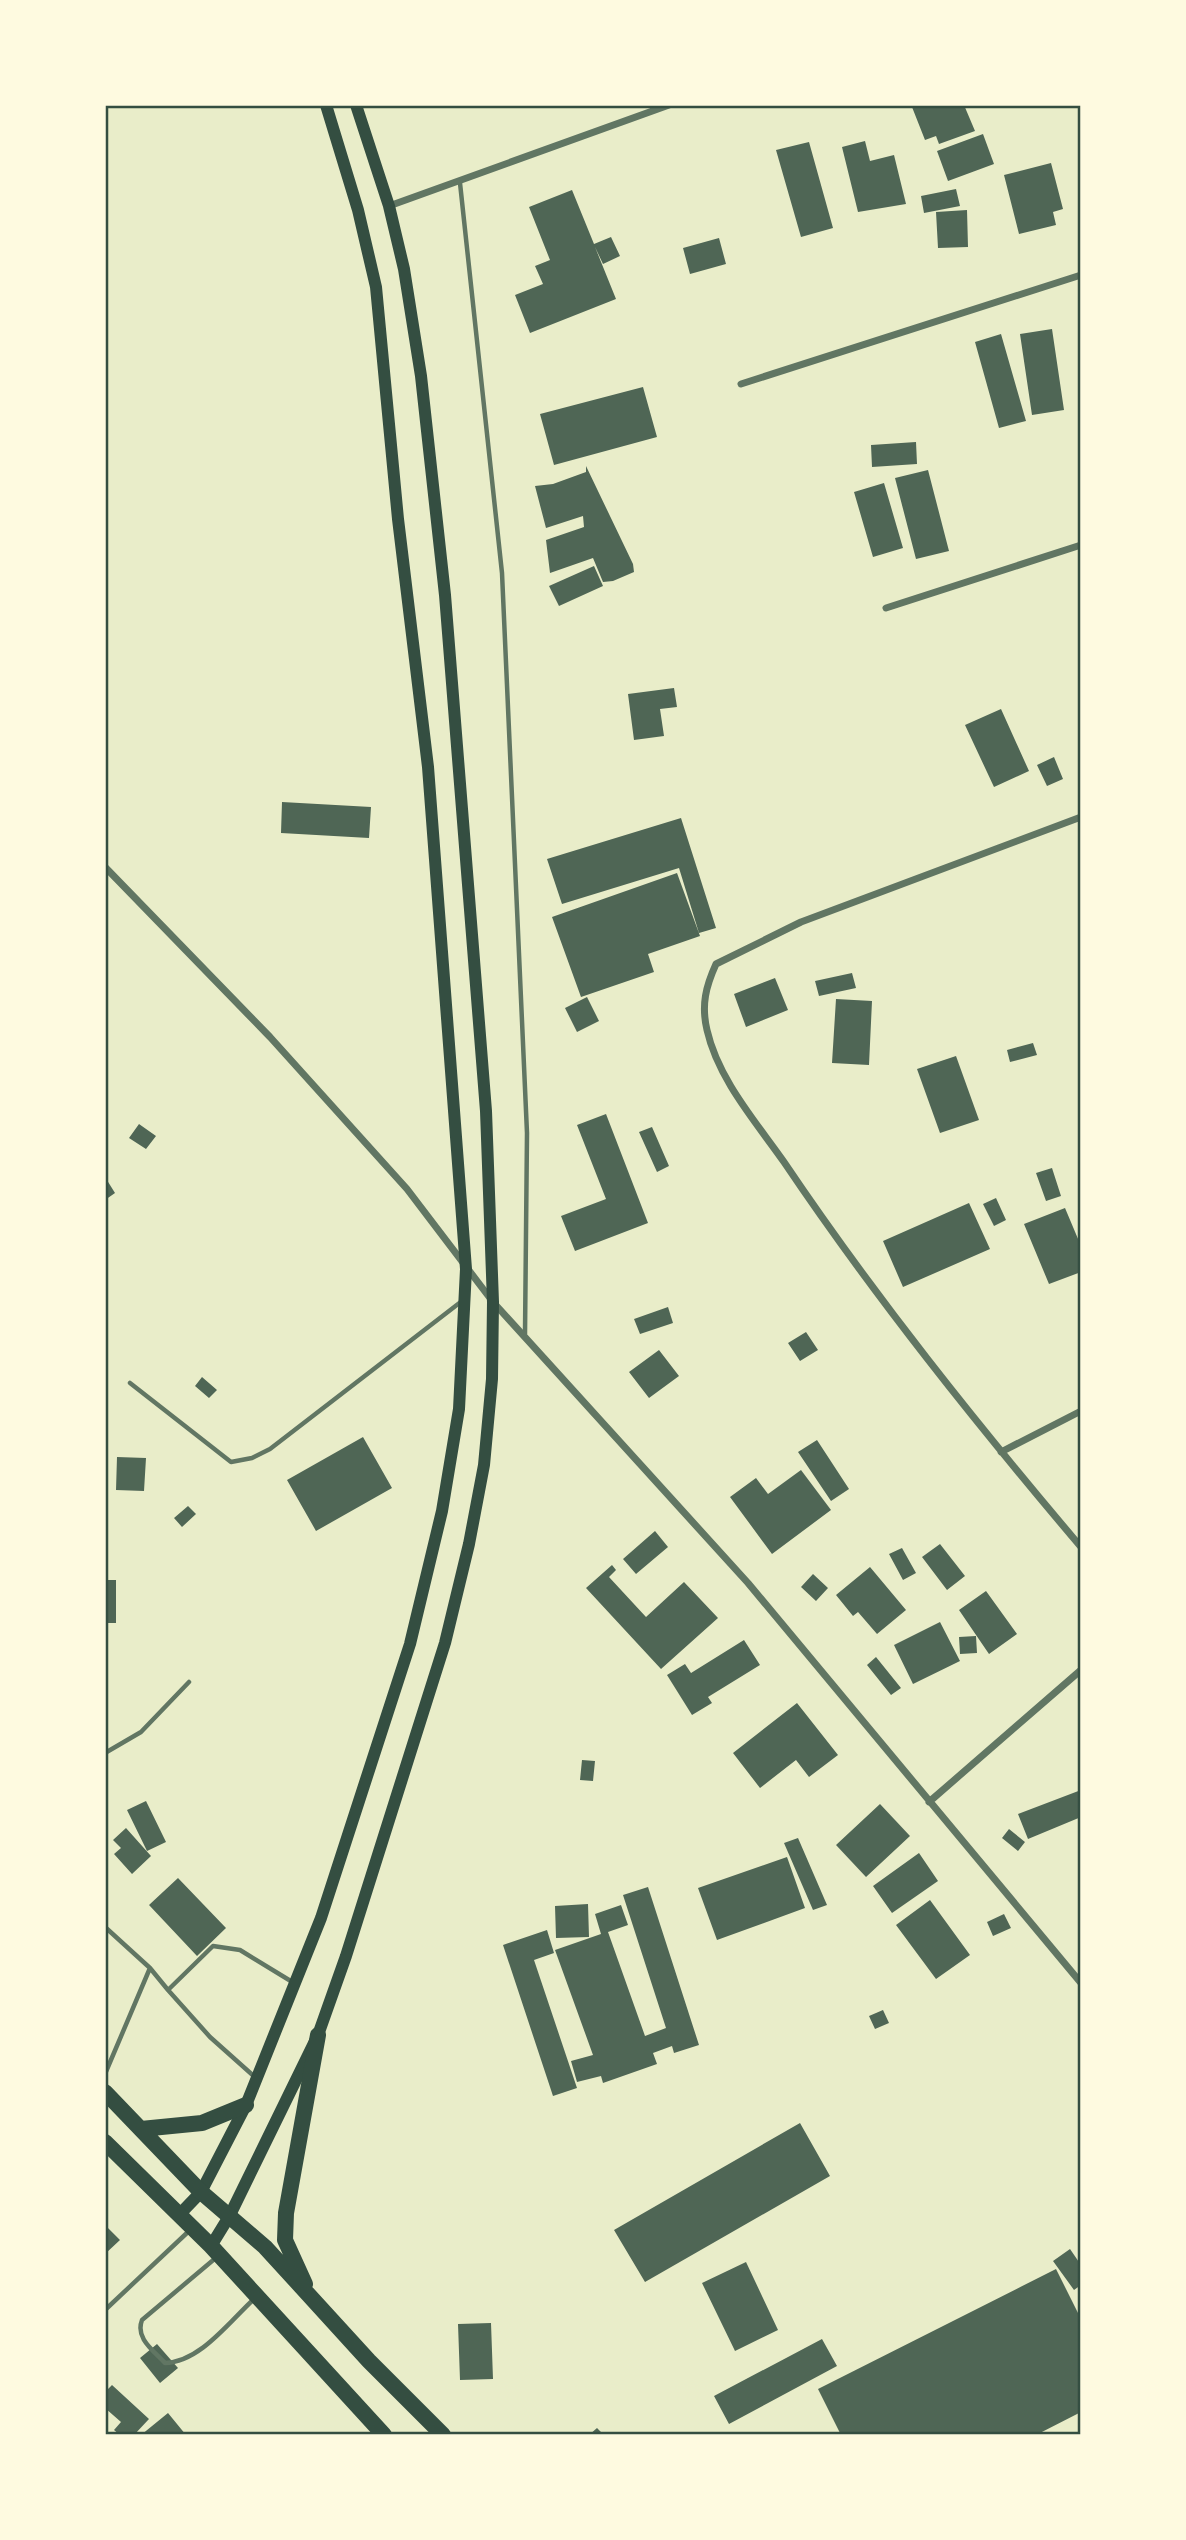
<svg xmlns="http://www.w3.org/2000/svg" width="1186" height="2540" font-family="Commissioner,sans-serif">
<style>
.building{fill:#4f6655}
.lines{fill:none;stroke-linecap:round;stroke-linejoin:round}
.service{stroke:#617663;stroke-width:4.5}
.minor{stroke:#617663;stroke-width:7}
.secondary{stroke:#344e41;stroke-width:12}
.trunk{stroke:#344e41;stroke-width:16}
.neatline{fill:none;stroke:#344e41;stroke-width:2.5}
</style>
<rect width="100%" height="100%" fill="#e9edc9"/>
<path class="building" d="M917,105h47l11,26 -36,13 -3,-8 -11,4 -13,-33z
M983,134l11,30 -46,17 -11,-30z
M865,141l5,20 24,-6 12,49 -48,8 -16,-65z
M809,142l24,86 -32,9 -25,-87z
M1051,163l12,46 -10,3 3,13 -37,9 -15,-59z
M956,189l4,17 -36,7 -3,-17z
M572,190l22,54 17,-7 9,19 -17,8 -8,-17 21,52 -86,34 -15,-38 28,-11 -8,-18 15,-6 -21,-53z
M967,210l1,37 -30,1 -2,-36z
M719,238l7,26 -36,10 -7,-26z
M1052,329l12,81 -32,5 -12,-81z
M1001,334l25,87 -27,7 -24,-86z
M643,387l14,50 -103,28 -14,-51z
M916,442l1,22 -45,3 -1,-22z
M586,466l47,98 1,8 -21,9 -10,1 -10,-24 -43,15 -4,-33 38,-13 -1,-11 -37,12 -11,-42 18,-2 33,-12z
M928,470l21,81 -33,8 -21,-81z
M884,483l19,65 -30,9 -19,-65z
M594,566l9,20 -44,20 -10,-20z
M674,688l3,19 -17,2 4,27 -30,4 -6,-46z
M1001,709l28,62 -35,16 -29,-62z
M1054,757l9,22 -16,7 -10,-21z
M282,802l89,5 -2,31 -88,-5z
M681,818l35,110 -17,5 -20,-65 -117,36 -15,-45z
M677,873l23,63 -52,18 6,18 -73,25 -29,-80z
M852,973l4,15 -37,8 -4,-15z
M775,978l13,32 -42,17 -12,-33z
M587,997l12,24 -22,11 -12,-24z
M836,999l36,2 -3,64 -37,-2z
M1033,1043l4,12 -27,7 -3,-12z
M956,1056l23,64 -39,13 -23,-64z
M606,1114l42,109 -73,28 -14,-35 45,-17 -29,-74z
M139,1124l17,12 -10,13 -17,-11z
M652,1127l17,39 -12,6 -18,-40z
M1052,1168l9,28 -15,5 -10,-28z
M105,1177l10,16 -10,7z
M996,1198l10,22 -12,6 -11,-22z
M969,1203l21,46 -87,38 -20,-46z
M1065,1208l16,38v26l-32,12 -25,-60z
M668,1307l5,16 -33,11 -6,-15z
M806,1332l12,18 -18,11 -12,-18z
M659,1350l20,26 -30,22 -20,-26z
M202,1377l15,13 -8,8 -14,-12z
M363,1437l29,51 -76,43 -29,-51z
M817,1440l32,49 -18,12 -33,-49z
M117,1457l29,1 -2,33 -28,-1z
M801,1470l30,40 -59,44 -42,-57 26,-19 12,16z
M188,1506l8,8 -14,13 -8,-9z
M655,1531l13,16 -32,27 -13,-15z
M940,1544l25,32 -18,14 -25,-33z
M902,1548l14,25 -13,7 -14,-26z
M612,1565l4,5 -7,7 37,40 38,-35 34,36 -57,51 -75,-81z
M870,1567l36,43 -29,24 -19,-22 -5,4 -17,-21z
M813,1574l15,14 -12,13 -15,-14z
M105,1580h11v43h-11z
M986,1591l31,43 -28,20 -30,-44z
M940,1622l20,39 -47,23 -19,-39z
M976,1636l1,17 -17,1 -1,-17z
M744,1640l16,25 -52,32 4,6 -20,12 -25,-40 18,-11 6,9z
M876,1657l25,31 -10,7 -24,-30z
M797,1703l41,52 -29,22 -13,-17 -36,28 -27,-35z
M582,1760l13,1 -2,20 -13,-1z
M1081,1790v27l-53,22 -10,-25z
M146,1801l20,41 -19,9 -20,-41z
M880,1804l30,32 -44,41 -30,-32z
M126,1828l25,28 -19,18 -18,-20 7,-6 -8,-8z
M1009,1829l16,13 -7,9 -16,-13z
M798,1838l29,67 -14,5 -29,-67z
M919,1853l19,28 -46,32 -19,-27z
M787,1857l18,51 -88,32 -19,-52z
M178,1878l48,50 -29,28 -48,-51z
M648,1887l51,158 -25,8 -2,-7 -19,7 4,11 -54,19 -2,-7 -24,6 -6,-21 22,-6 -38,-105 46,-16 -6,-20 26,-9 7,20 -20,7 37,104 21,-8 -43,-133z
M930,1900l40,55 -34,24 -40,-54z
M588,1904l1,33 -33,1 -1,-32z
M1004,1914l7,14 -18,8 -6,-14z
M547,1930l7,23 -20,7 43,128 -24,8 -50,-151z
M883,2010l6,13 -14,6 -6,-13z
M800,2123l30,53 -185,106 -31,-52z
M105,2225l15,15 -15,14z
M1070,2249l11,16v20l-7,5 -21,-29z
M746,2262l32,68 -43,21 -33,-68z
M1056,2269l25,50v93l-45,23h-195l-23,-46z
M491,2323l2,56 -33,1 -2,-56z
M822,2339l15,27 -108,58 -15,-28z
M157,2344l21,24 -18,15 -20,-25z
M112,2385l37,34 -15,16h-14l-6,-5 7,-8 -16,-14v-16z
M168,2413l18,22h-45z
M597,2428l7,7h-15z"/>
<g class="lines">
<path class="service" d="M460,183l42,390 25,560 -2,201
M130,1383l101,79 21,-4 18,-9 192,-148
M105,1753l36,-21 48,-50
M105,1927l45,41 -45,106
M150,1968l18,22
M256,2078l-46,-41 -42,-47 45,-44 27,4 54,33
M218,2256l-76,64c-7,18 11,30 23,43 35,-1 64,-41 89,-64
M105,2310l84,-79"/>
<path class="minor" d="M389,206l280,-101
M741,384l340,-109
M886,608l195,-63
M1081,817l-280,105 -85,42c-10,22 -15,41 -9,66 11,49 49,92 77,132 91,135 192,261 297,385
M105,867l165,170 137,152 86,113 255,281 333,400
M1001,1452l80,-41
M929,1802l152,-132"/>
<path class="secondary" d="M179,2215l22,-23 45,-87 75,-187 89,-274 32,-133 17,-102 7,-140 -38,-502 -30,-248 -22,-232 -18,-77 -32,-105
M211,2246l19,-31 88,-180 28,-79 99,-313 24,-99 15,-79 8,-86 1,-77 -7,-191 -41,-516 -24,-219 -17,-107 -15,-63 -33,-101"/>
<path class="trunk" d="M105,2092l96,100 64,55 104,114 74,74
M141,2129l61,-6 44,-18
M105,2142l106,104 173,189
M305,2284l-20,-44 1,-27 32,-178"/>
</g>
<rect width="1186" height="2540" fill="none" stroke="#fefae0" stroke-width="214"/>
<rect x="107" y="107" width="972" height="2326" class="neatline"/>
</svg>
